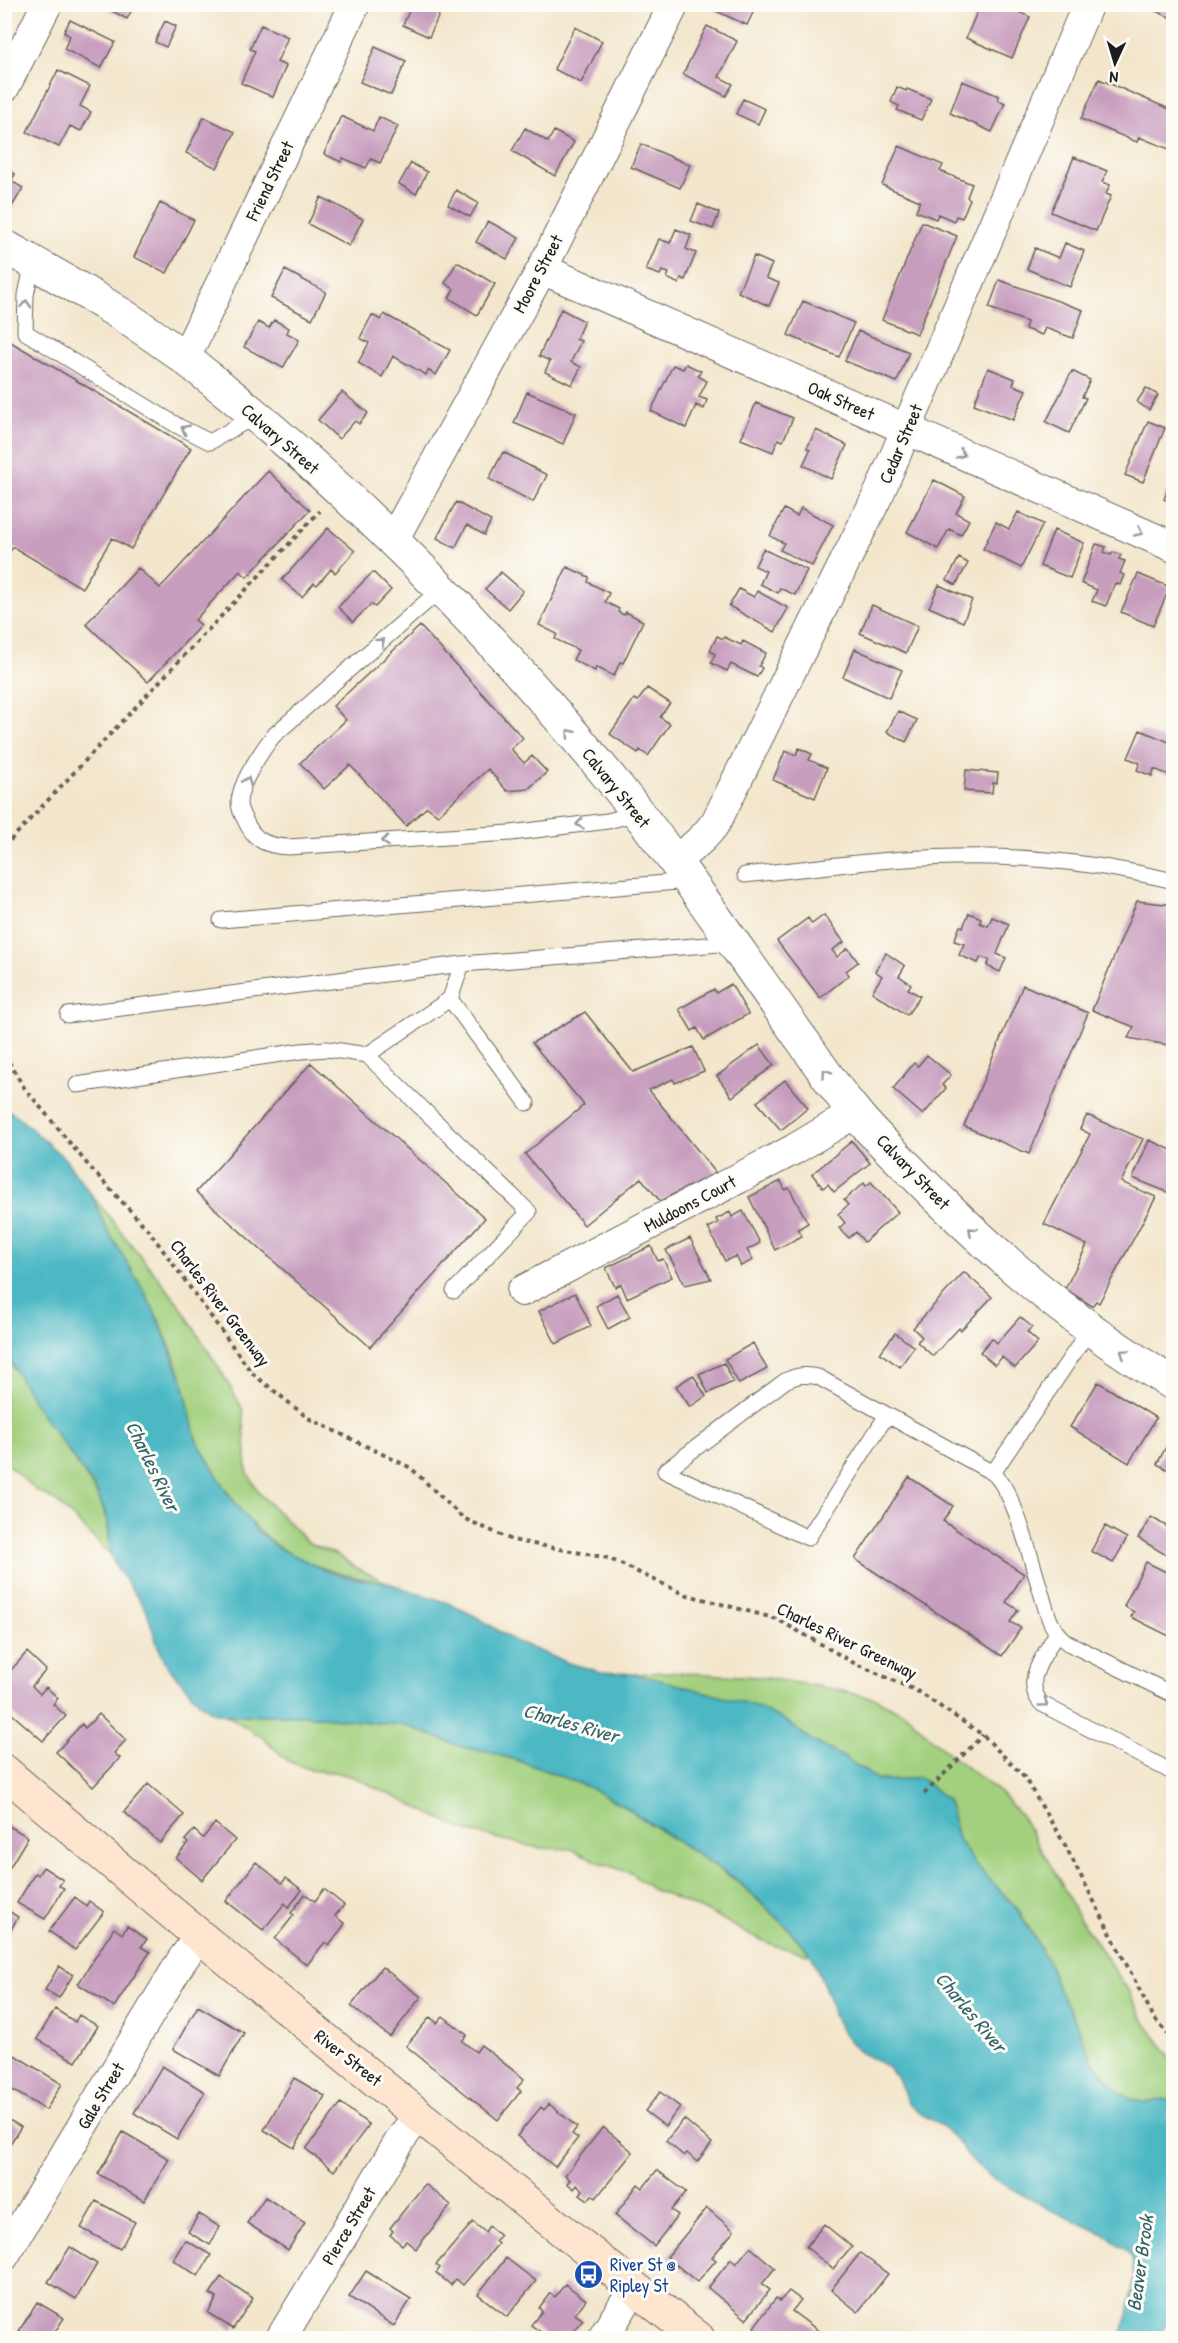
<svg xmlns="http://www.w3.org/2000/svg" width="1178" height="2343" font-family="'Patrick Hand',sans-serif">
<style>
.green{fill:#a2d07e;stroke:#5f764d;stroke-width:1.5}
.water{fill:#4bb8c4;stroke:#346a70;stroke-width:1.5}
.building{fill:#c79dbe}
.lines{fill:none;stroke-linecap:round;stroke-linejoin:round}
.service-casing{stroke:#67635a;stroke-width:17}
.minor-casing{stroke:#67635a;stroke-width:32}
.tertiary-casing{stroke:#67635a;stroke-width:35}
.secondary-casing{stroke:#67635a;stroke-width:35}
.path{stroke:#67635a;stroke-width:4;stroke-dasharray:4.5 4.5;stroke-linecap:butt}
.service{stroke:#fff;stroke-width:15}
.minor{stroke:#fff;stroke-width:30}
.tertiary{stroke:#fff;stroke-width:33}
.secondary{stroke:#fde5d0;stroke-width:33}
.oneway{stroke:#999}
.labels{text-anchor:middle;stroke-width:6;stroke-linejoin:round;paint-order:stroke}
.street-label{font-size:18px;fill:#1c1c1c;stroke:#fdfcf7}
.transit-label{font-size:18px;fill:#164399;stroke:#fdfcf7;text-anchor:start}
.water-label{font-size:20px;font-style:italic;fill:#316268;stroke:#fdfcf7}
</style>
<rect width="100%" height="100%" fill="#fdfcf7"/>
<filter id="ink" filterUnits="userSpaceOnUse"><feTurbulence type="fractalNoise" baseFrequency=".0167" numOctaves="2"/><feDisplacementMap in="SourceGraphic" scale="12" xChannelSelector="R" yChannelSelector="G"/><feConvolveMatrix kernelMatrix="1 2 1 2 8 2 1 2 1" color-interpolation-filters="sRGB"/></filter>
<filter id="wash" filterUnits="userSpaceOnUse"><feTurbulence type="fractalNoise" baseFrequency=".008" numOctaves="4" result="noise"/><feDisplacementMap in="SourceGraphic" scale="24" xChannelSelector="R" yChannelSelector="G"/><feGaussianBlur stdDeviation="1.35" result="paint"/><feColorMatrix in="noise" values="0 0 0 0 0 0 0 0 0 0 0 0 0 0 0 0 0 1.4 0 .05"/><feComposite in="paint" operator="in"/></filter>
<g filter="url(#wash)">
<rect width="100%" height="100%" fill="#f3e6cc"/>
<path class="green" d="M91,1194l88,110 48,77 16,29 4,61 12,22 50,50 28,12 20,13 31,15c-79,-12 -126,-32 -168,-102 -9,-14 -20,-29 -25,-44 -5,-18 -7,-36 -12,-54 -5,-20 -15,-40 -23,-60 -11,-24 -25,-45 -38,-67 -12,-20 -22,-41 -31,-62z
M4,1353c19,29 36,58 56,86 27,39 51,65 50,115l-53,-52 -20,-11 -32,-29z
M666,1672l94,5 74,12 43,10 31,16 31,31 61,47 22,24 39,66 16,32 51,75 18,34 27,36v41l-10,-2 -17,4 -17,-5 -11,-7 -26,-31 -20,-46 -16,-29 -8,-23 -29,-52 -45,-47 -16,-24 -10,-38 -29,-24 -21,3h-20l-33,-22 -34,-18 -24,-18 -75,-28 -79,-20z
M226,1715h78l103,11 55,21 30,6 31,9 65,25 34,18 115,76 49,45 25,29 -38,-10 -27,-12 -29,-17 -65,-27 -21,-16 -30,-10 -30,-14 -32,-1 -73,-17 -112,-54 -20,-5 -20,-1 -26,-10 -26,-24z"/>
<path class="water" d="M5,1108l11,7 49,44 26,35 14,32 41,68 12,26 25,62 13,57 29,50 17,23 16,20 19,15 49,24 25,7 37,5 60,20 29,14 36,23 52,22 36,10 32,2 35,8 88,24 31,16 24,18 34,18 33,22h20l21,-3 29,24 10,38 16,24 44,47 30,52 8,23 16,29 20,46 26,31 11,7 17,5 17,-4 10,2 1,175 -6,5c9,26 2,33 -8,57h-40l8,-23 6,-38 -2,-19 -5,-7 -23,-17 -57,-26 -55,-30 -21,-18 -12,-17 -17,-17 -21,-12 -14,-12 -9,-24 -12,-12 -28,-15 -15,-18 -9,-16 -6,-22 -17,-40 -25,-29 -49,-46 -115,-75 -34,-18 -65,-25 -31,-9 -30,-6 -55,-21 -103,-11h-78l-13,-3 -12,-8 -33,-37 -11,-23 -10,-33 -31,-44 -6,-13 -1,-27 -4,-15 -10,-24 -57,-79 -33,-56z"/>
<g id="blocks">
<path class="building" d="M99,4h36l-8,15z
M412,4h32l-15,33 -26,-12z
M719,4h38l-10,21 -31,-14z
M1140,4h34v15z
M980,5h21l29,12 -18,41 -46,-20z
M70,20l45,22 -14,26 -37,-19 6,-13 -6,-4z
M165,21l11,5 -10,21 -11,-5z
M261,25l27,12 -11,25 9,4 -13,31 -32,-14 14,-32 -5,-2z
M707,26l30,15 -18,36 14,7 -7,12 -43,-22z
M575,27l27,14 -21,42 -27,-14z
M375,47l31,14 -15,34 -31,-13z
M58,70l32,16 -10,20 11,6 -10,19 -11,-5 -11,21 -32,-15z
M1099,79l75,32v40l-35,-14 -2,5 -56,-23z
M962,81l37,15 -1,4 7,3 -13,29 -42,-19z
M897,87l9,4 1,-2 24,10 -10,21 -24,-10 2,-4 -8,-4z
M743,99l22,10 -7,15 -22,-10z
M341,116l32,15 6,-14 19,9 -18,37 -9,-4 -5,9 -23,-10 -2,4 -17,-8z
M204,117l31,15 -18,36 -31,-15z
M525,128l23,14 6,-11 20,11 -19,34 -43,-25z
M641,144l49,21 -10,23 -49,-21z
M899,146l44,19 -3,6 32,13 -5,13 3,2 -8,19 -6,-2 -2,5 -16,-7 -2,5 -20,-8 4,-10 -38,-16z
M1074,157l33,14 -5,11 8,3 -4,9 5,2 -15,35 -45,-19z
M411,163l16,9 -11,22 -17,-10z
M4,168l11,6 -4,7 12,7 -19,32z
M456,190l22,13 -8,14 -22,-12z
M321,197l42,22 -14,27 -41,-22z
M160,203l34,17 -27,53 -33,-16z
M698,204l21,9 -6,16 -22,-8z
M488,221l31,17 -12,21 -31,-17z
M922,222l35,14 -40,98 -35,-14z
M676,229l15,6 -5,14 10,4 -11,27 -4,-2 -2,6 -12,-6 2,-5 -7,-2 -2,4 -14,-5 13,-31 11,4z
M1065,243l19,8 -14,36 -43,-18 8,-21 24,10z
M754,256l18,8 -6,14 13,5 -10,23 -31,-14z
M457,262l38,22 -18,31 -28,-17 5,-9 -9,-6z
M285,270l41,22 -14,27 -41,-21z
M999,280l84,30 -10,28 -28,-10 -3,7 -17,-6 2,-7 -38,-14z
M803,301l51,22 -15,34 -51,-22z
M561,309l23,12 -8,18 5,2 -10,21 10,5 -9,18 -27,-13 5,-11 -11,-5z
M384,314l66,36 -14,25 -8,-5 -2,5 -33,-19 -11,21 -24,-14 11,-20 -9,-5 12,-23 9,5z
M274,320l15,8 -2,5 12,7 -16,28 -39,-21 14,-25 11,6z
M858,331l51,21 -12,30 -52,-21z
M4,338l187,110 -60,101 -19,-11 -30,50 -69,-41 -9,13z
M686,364l15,7 -3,5 9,5 -8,16 8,3 -3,9 -8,-4 -10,23 -35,-17 22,-46 10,4z
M988,368l27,11 -2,6 13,5 -13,30 -39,-16z
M1072,371l18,9 -8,17 4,1 -17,35 -23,-11z
M1146,388l12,7 -9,15 -12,-8z
M342,392l26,21 -9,11 -4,-3 -16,18 -21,-19z
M527,392l49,21 -13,31 -49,-21z
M756,403l37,15 -10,23 -5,-2 -5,13 -32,-13z
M1148,421l17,7 -22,54 -18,-7z
M816,430l31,15 -16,34 -28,-14 7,-15 -3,-2z
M503,452l44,23 -14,27 -44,-23z
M268,471l42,39 -63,67 -7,-6 -45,49 6,5 -53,57 -62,-58 52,-56 22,20z
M1173,476h1v27l-10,-4z
M934,480l31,16 -9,17 13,7 -8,15 -12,-6 -11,20 -31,-17z
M456,502l35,19 -7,14 -17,-10 -12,23 -18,-10z
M801,508l32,17 -21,41 -32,-16 4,-7 -14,-7 14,-27 13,7z
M1018,512l25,12 -22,44 -38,-19 13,-27 13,7z
M328,528l27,23 -20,22 -4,-4 -14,16 -3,-2 -12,14 -20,-17z
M1054,530l30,13 -14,35 -30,-12z
M1096,544l10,3 -2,5 7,3 2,-3 8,3 -2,4 6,2 -5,12 4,2 -4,10 -5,-2 -9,23 -14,-5 5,-11 -16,-7z
M763,549l44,21 -12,25 -15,-7 -2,5 -18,-9 6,-13 -11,-5z
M959,558l9,5 -12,22 -9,-5z
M567,567l22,10 -1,5 21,11 -4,9 14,7 -1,3 6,3 2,-3 17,9 -20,42 -3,-1 -6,14 -18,-9 -1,4 -22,-11 5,-10 -23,-11 2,-5 -18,-9z
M373,572l18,18 -16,17 -4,-3 -18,18 -15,-15z
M501,572l22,19 -15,18 -23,-20z
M1138,574l32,13 -17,39 -32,-14z
M939,585l33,15 -9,22 -34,-15z
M739,589l15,8 3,-6 31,17 -13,24 -46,-26z
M872,605l46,21 -12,27 -46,-20z
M420,626l103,112 -12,11 13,14 8,-7 15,16 -19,17 -21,2 -19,-22 -50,46 -11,-8 -21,19 -56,-61 -26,24 -24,-26 46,-43 -13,-14z
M717,636l6,3 1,-2 17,8 2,-4 23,12 -7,13 3,2 -5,9 -26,-13 -4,7 -16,-8 4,-9 -5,-3z
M855,649l47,21 -13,28 -46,-21z
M647,688l23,15 -10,14 10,7 -22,32 -8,-6 -2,3 -28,-19 24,-35 4,2z
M898,711l19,9 -11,22 -19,-10z
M1140,730l34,14v33l-20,-8 -2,7 -15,-6 3,-7 -12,-5z
M799,748l13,6 -3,6 18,8 -12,30 -42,-18 12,-29 11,4z
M966,770l32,3 -1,10h-4l-1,10 -28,-2z
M1137,901l37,4v141l-46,-8 6,-11 -42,-17z
M969,913l12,5 -1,5 8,3 4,-9 17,7 -12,30 9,4 -6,14 -13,-6 3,-6 -9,-3 -3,6 -19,-8 5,-11 -10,-3 6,-15 3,1z
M824,915l20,27 -12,8 5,7 11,-9 10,14 -12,9 3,4 -29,23 -43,-57 31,-23 4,6z
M886,953l19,13 -6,10 12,8 -3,5 12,7 -13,19 -35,-23 10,-16 -7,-5z
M731,984l17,30 -44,26 -7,-12 -5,3 -13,-22 35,-20 2,4z
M1023,985l65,28 -59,141 -65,-28z
M585,1012l48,60 60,-25 11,24 -29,12 -2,-4 -24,11 67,83 -56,28 -19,-23 -57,47 -59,-71 59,-49 -52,-62z
M759,1045l15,20 -42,32 -15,-21z
M927,1055l24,20 -9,10 4,3 -23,27 -30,-26 21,-26 4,3z
M311,1063l174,155 -115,129 -174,-155z
M785,1080l23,28 -27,22 -24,-28z
M1087,1115l56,24 -22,43 35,15 -57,106 -3,-2 -4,5 -27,-17 22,-44 -43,-21 46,-90 -10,-5z
M1149,1140l25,11v44l-41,-17z
M852,1141l18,22 -36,29 -6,-8 -5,4 -11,-14z
M781,1181l4,9 4,-2 19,35 -10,6 4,7 -27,14 -26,-53z
M871,1182l27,30 -34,30 -8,-10 -7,6 -10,-10 6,-5 -7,-9 10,-9 -4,-5 20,-17 2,3z
M743,1211l17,32 -13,7 6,10 -12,6 -5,-10 -11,5 -17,-33 10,-5 -2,-4 14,-7 2,5z
M690,1238l21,41 -26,6 -19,-35z
M651,1246l7,15 5,-2 9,18 -45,21 -6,-14 -6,3 -9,-19z
M964,1272l28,25 -31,33 -2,-2 -26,28 -16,-14 5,-5 -9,-9z
M575,1293l16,33 -35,18 -17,-33z
M617,1294l13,23 -22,12 -12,-23z
M1020,1317l12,10 -5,5 11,10 -23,26 -13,-11 -7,8 -15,-13 12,-14 5,5z
M895,1333l19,14 -14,20 -20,-14z
M753,1343l14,26 -28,15 -14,-25z
M724,1363l9,19 -25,11 -9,-19z
M693,1375l13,21 -16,11 -14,-21z
M1098,1382l58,36 -27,45 -59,-36z
M1174,1432v41l-17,-9z
M909,1477l44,29 -10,15 81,53 -18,28 12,8 -8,12 11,6 -19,28 -147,-97z
M1151,1517l23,14v22l-3,5 -33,-20z
M1105,1526l22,12 -14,25 -22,-12z
M1146,1562l28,14v51l-5,9 -38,-19 3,-5 -10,-6z
M27,1652l19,18 -14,16 8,8 6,-7 12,11 -5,6 13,12 -23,25 -39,-34v-29z
M99,1714l27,26 -12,13 6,5 -27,29 -37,-35 26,-28 3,4z
M148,1784l36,31 -24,28 -36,-31z
M4,1823l24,14 -24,40z
M215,1823l20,17 -33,40 -26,-22 12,-15 -3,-3 9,-10 9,8z
M256,1862l26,21 4,-5 16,12 -13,17 -4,-4 -22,27 -37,-29z
M43,1867l20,13 -4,6 5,2 -19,31 -28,-16 18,-30 3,2z
M324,1889l20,16 -9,11 10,8 -16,21 -4,-3 -18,23 -32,-26 19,-24 -3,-2 14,-19 10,7z
M75,1897l11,9 3,-5 15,11 -29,38 -26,-19z
M4,1908l14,9 -9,16 -5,-3z
M127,1926l20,13 -6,8 9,5 -36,55 -36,-23 36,-56 8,6z
M59,1966l14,9 -14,23 -14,-8z
M382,1967l39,30 -31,40 -39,-31z
M198,2006l46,27 -25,43 -46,-27z
M55,2009l20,13 4,-7 19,11 -22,36 -39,-23z
M443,2016l24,19 -5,6 14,11 5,-7 43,34 -7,9 4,3 -23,29 -92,-74 24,-29 7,6z
M8,2051l54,33 -16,26 -42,-25v-12l6,-9 -6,-3z
M162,2066l43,26 -28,47 -43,-26z
M294,2078l31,18 -31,52 -30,-18z
M660,2092l20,15 -15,19 -20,-15z
M341,2103l28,22 -35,46 -28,-22z
M549,2104l28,23 -5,7 6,4 -23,29 -38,-31 24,-29 3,3z
M4,2117l17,10 -17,26z
M684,2119l28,24 -15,19 -10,-9 -3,3 -18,-15z
M603,2127l30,25 -37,46 -4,-3 -4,5 -8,-6 3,-4 -6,-5 -3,4 -7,-6 3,-3 -5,-5z
M123,2132l46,27 -25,42 -46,-27z
M657,2170l29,22 -15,18 7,5 -24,31 -39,-31 23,-31 5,4z
M425,2184l26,21 -35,44 -10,-8 -4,4 -12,-10 3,-4 -3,-3z
M265,2197l40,26 -17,27 -41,-27z
M96,2201l39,21 -15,27 -39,-21z
M707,2208l27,23 -22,26 4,3 -19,22 -30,-25z
M199,2214l21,13 -10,18 -22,-13z
M473,2222l12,10 4,-6 11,10 -5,5 3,3 -35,41 -7,-6 -5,6 -15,-12 4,-5 -4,-3z
M824,2224l28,23 -19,22 -27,-22z
M185,2240l26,15 -13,21 -25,-16z
M70,2247l27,17 -21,35 -28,-17z
M750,2247l25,21 -13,16 8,6 -24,29 -38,-31 23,-29 5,5z
M860,2253l28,21 -30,38 -27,-22z
M506,2258l30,23 -29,36 -29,-23z
M366,2271l45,28 -17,27 -45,-29z
M221,2277l32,21 -20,31 -25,-16 9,-15 -7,-4z
M565,2284l21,16 -11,14 8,6 -12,15 -5,-4 -6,7h-11l-18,-13 11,-14 -3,-3 11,-15 5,4z
M789,2291l12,9 -9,11 36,27h-59l-15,-11 22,-29 4,3z
M37,2302l27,16 -13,20h-21l-11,-7z"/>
</g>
</g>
<g filter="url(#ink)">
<use href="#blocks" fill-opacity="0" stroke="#67635a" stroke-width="1.5"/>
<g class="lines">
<defs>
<path id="service" d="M33,262l-7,33 -1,37 153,94 32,16 45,-26
M441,589l-168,147c-12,16 -33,47 -34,66 0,6 3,13 6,18 9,21 22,26 43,27l223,-14 97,-12 29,-8
M745,875c70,-7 140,-17 210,-18 74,-2 148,7 219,24
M221,920l468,-39
M450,999l77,104
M68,1015l394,-51 271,-21
M77,1085l224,-34 26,-2 40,6
M454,1291l75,-79 -162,-157 83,-56 12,-35
M887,1415l-79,123 -143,-67 120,-90c12,-6 20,-7 33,-4l175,96c23,21 38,88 48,119 6,20 9,39 27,51l106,52
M993,1473l97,-144
M1056,1634c-11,21 -35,48 -14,70l132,69"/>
<path id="minor" d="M4,88l43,-84
M542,269l632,278
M185,358l170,-354
M393,540l149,-271 132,-265
M674,860c17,-11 30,-21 42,-38l164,-331 208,-487
M522,1291l271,-141 62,-37
M4,2256l178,-296 17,-23
M281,2338l120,-199 18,-25
M603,2338l21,-34 12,-15"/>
<path id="tertiary" d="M4,246c62,35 126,70 183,114 156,121 303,271 428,424 68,83 127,173 190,260 16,23 31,46 49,67 17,22 38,40 57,60 79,81 165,155 263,213"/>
<path id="secondary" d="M4,1771c227,195 460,382 694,567"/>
</defs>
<use href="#service" class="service-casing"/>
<use href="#minor" class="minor-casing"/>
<use href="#tertiary" class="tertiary-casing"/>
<use href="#secondary" class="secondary-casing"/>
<path class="path" d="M4,847l316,-336
M4,1054l19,32 65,79 61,66 103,142 56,45 103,50 52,50 49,22 96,18 76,36 93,25 77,44 63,28 66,44 41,42 40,66 90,175 20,23
M924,1794l59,-59"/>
<use href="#service" class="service"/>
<use href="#minor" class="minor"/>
<use href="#tertiary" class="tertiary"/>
<use href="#secondary" class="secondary"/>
</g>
<defs><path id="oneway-chevron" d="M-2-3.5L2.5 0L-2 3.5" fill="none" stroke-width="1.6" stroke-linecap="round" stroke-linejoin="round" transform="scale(1.5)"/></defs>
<g class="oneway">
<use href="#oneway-chevron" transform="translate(26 304) rotate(-87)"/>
<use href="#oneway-chevron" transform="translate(185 429) rotate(-153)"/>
<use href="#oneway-chevron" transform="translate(961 454) rotate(24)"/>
<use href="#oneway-chevron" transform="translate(1139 532) rotate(24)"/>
<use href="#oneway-chevron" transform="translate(381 642) rotate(-41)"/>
<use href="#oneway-chevron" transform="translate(570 733) rotate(-131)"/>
<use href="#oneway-chevron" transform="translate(247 781) rotate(-67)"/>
<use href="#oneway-chevron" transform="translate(580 824) rotate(173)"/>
<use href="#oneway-chevron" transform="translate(385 841) rotate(176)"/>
<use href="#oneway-chevron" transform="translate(826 1073) rotate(-126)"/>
<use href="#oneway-chevron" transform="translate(972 1231) rotate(-138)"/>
<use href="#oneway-chevron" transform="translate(1124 1353) rotate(-146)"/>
<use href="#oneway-chevron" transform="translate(1044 1703) rotate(36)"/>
</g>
</g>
<defs>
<symbol id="bus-disc" viewBox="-11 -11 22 22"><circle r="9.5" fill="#1a4fb4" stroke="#fdfcf7"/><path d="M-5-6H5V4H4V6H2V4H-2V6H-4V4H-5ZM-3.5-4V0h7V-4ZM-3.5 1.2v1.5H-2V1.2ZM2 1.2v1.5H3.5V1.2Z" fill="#fff"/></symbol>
</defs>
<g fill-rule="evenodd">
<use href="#bus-disc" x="572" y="2258" width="33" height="33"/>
</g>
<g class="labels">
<g class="street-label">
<text transform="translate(270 181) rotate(-64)" y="6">Friend Street</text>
<text transform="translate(538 274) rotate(-62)" y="6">Moore Street</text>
<text transform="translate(841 401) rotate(24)" y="6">Oak Street</text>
<text transform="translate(280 439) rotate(41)" y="6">Calvary Street</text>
<text transform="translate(901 444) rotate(-67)" y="6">Cedar Street</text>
<text transform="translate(616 788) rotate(51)" y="6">Calvary Street</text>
<text transform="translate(913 1172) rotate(46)" y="6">Calvary Street</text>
<text transform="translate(690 1204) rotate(-28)" y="6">Muldoons Court</text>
<text transform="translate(220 1303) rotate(53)" y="6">Charles River Greenway</text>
<text transform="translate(847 1641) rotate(26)" y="6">Charles River Greenway</text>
<text transform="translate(348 2058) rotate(38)" y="6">River Street</text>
<text transform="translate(101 2096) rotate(-59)" y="6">Gale Street</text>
<text transform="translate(349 2226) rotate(-59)" y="6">Pierce Street</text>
</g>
<g class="transit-label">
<text x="610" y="2271">River St @<tspan x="610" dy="21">Ripley St</tspan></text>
</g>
<g class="water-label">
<text transform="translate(153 1466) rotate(64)" y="7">Charles River</text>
<text transform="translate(571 1723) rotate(16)" y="7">Charles River</text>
<text transform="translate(971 2012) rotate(50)" y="7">Charles River</text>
<text transform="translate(1140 2263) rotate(-82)" y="7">Beaver Brook</text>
</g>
</g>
<rect width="1178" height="2343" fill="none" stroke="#fdfcf7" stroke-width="24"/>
<g transform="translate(1115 63) rotate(184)" stroke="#fdfcf7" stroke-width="4.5" paint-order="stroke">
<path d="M0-4.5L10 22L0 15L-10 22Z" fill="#1c1c1c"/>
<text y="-9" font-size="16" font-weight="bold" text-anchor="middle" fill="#1c1c1c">N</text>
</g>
</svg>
